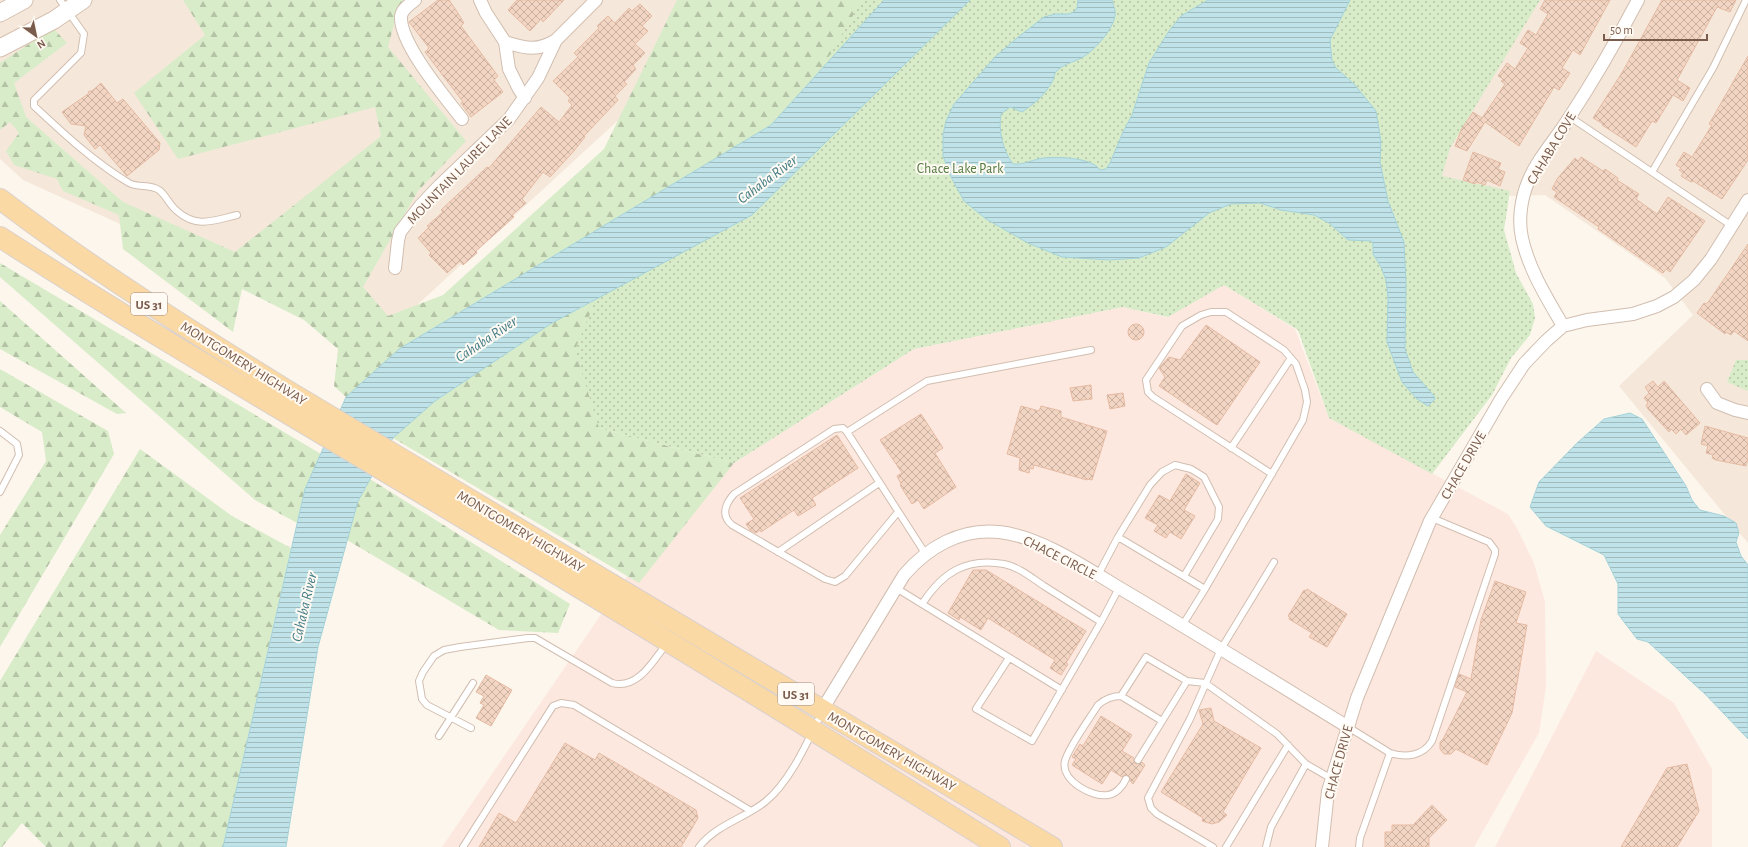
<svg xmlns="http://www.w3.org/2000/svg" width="1748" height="847" font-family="'Alegreya Sans',sans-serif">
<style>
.residential{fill:#f5e8da}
.commercial{fill:#fde8e0}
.forest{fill:url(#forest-firs)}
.park{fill:url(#park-dots)}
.water{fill:url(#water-rules);stroke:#a5d3da}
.building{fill:url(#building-cross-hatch);stroke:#e6bba3}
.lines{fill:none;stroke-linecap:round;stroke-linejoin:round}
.lane-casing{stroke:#d1beb0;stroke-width:8}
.street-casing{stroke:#d1beb0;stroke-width:14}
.secondary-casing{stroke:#d6c0b0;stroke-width:19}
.primary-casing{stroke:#dad1cd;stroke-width:22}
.lane{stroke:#fff;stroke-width:6}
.street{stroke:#fff;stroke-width:12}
.secondary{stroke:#fff;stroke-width:17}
.primary{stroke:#fbd9a5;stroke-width:20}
.labels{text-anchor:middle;stroke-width:4;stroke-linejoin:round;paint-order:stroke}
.shield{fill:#fffaf3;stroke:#a28b7f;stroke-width:1}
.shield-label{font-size:13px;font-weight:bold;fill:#7a5c4d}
.street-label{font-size:14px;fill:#7a5c4d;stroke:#fffaf3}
.park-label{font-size:14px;fill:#537a41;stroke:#fffaf3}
.water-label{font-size:15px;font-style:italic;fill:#437c86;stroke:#fffaf3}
</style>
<defs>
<pattern id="forest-firs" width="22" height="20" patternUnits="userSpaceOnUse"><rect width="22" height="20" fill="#d8ecc9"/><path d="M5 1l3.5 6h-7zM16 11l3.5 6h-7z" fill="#b4c2a5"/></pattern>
<pattern id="park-dots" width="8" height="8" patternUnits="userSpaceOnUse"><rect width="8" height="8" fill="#d8ecc9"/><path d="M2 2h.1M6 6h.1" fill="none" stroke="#b4c2a5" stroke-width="1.8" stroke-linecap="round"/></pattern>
<pattern id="water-rules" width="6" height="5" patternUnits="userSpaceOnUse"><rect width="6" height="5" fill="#bfe3e8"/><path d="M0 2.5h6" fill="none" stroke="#a0bbbe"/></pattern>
<pattern id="building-cross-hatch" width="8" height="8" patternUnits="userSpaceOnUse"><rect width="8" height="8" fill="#f3d5c3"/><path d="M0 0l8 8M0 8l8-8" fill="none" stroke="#cab0a1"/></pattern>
</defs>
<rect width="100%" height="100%" fill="#fdf6ec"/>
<path class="residential" d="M0,0h749l-371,341 -355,-161 -23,-21z
M1539,0h209v543l-129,-157 74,-71 -28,-37 -120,-83 -33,1 -72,-19 9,-29z"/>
<path class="commercial" d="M1224,285l71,44 34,89 179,96 10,16 16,33 11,39 1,85 -7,46 -65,114h-1032l240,-351 232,-147 209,-42 43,10z
M1596,651l78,52 38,66v78h-217z"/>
<path class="forest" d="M183,0h231l-16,9 -10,38 78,94 -48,50 -55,96 25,29 55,-21 161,-146 73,-149h207l-113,125 -372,224 -53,48 -12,-11 4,-37 -34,-29 -62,-31 -9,43 -110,-83 -4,-34 -56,-24 -6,-12 -43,-14 -8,-14 13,-18 -9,-11 -10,8v-67l53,-35 14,15 -53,40 12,34 97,85 112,50 146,-116 -6,-29 -197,52 -44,-66 71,-58z
M0,263l321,191 -16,35 -8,34 -42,-23 -255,-223z
M610,292l-11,136 135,35 -95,120 -246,-145 42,-37 117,-78z
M0,301l126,112 -9,1 -117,-65z
M0,369l108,62 6,23 -114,193v-112l46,-74 -4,-29 -42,-25z
M140,449l92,67 59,32 -68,299h-177l-24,-24 -20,24h-2v-166z
M370,479l200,125 -12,29 -59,-3 -152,-90 11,-39z"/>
<path class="park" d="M862,0h678l-90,148 -8,28 68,15 -6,39 12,43 17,31 2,14 -5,17 -19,23 -19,37 -60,79 -103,-56 -31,-88 -74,-45 -56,32 -45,-10 -209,42 -180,114 -135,-35 -24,-78 44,-107 159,-100z
M1736,360h12v31l-21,-9z"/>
<path class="water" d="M884,0h86l-218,215 -200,108 -117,78 -42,37 -35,63 -40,146 -32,200h-63l82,-358 41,-92 53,-48 372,-224z
M1078,0h34c1,5 4,10 3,15 -1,14 -23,39 -36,44 -8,4 -18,6 -24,14 -1,3 -1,6 -3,9 -7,13 -18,22 -30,30l-12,-5 -9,7c-3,16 2,37 12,50 12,1 20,-5 31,-6 15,-1 47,-1 56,12l6,-1 4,-6 13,-31 9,-17 17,-52 20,-32 12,-15 27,-16h142l-20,40 2,21 4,7 18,16 22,27 5,31 -1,20 8,39 16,41 2,41 -1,66 8,23 21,24 1,3 -7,7 -11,-7 -15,-17 -15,-40 1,-44 -2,-18 -5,-13 -8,-13v-10l-2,-3 -23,-1 -19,-17 -15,-8 -33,-5 -21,-7 -29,1 -22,9 -43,34 -27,11 -30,2 -47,-3 -34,-14 -42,-24 -22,-18 -13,-24 -8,-21v-21l3,-14 8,-17 41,-47 22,-19 27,-21 11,-3h14l6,-3 2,-3z
M1630,413l12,6 44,67 6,14 8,10 24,6 12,7 3,10 -3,9 5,14 7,9v174l-43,-45 -57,-52 -11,-3 -19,-25v-30l-14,-29 -58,-29 -16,-19 9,-25 38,-39 27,-24z"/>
<path class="building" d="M438,0h11l7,10 8,13 -3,3 37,50 -4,4 9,12 -32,25 -10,-14 2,-1 -38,-50 4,-4 -20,-26z
M517,0h47l-21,22 -2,-3 -11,12 -22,-21z
M1545,0h65l-30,55 -7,-5 -11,18 8,5 -11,17 -5,-3 -35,59 -34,-24 -18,29 -12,-5 6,-16 12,-18 9,6 23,-34 -4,-3 2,-2 -5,-3 9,-13 8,6 13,-21 -8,-5 8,-13 8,5 12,-21 -8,-5z
M1662,0h74l-6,12 -13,-5 -40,73 13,8 -7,13 -10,-6 -17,28 -4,-2 -16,26 -34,-22 1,-1 -10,-6 30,-47z
M640,4l12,12 -10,10 6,5 -13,13 10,9 -12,12 3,4 -12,13 3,2 -12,12 3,4 -34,36 1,1 -12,15 -23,25 -7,-5 -21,27 4,4 -14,12 2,2 -38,34 1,2 -14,12 -3,-4 -13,12 -18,-18 2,-2 -13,-15 11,-11 -2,-1 16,-14 -2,-2 46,-43 2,1 52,-61 18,15 13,-17 -4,-4 2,-3 -17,-17 25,-24 -4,-4 25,-25 -2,-2 11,-10 7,7 14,-15 3,3z
M1748,56v104l-26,39 -29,-18 -2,1 -10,-6 2,-3 -4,-3 2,-2 -5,-3 8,-13 8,5 20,-32 -3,-1z
M101,83l16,20 6,-4 37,44 -1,7 -32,26 -27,-31 -5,4 -11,-14 2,-9 -15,-2 -9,-12 26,-18 1,-3h3z
M1473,152l28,11 -3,6 7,3 -5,14 -13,-6 -2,5 -9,-3 -1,2 -12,-4z
M1581,157l22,14 2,-2 13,9 -1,2 22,14 -3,5 21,15 11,-17 37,24 -35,51 -4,-3 -3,4 -2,-1 -63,-43 1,-2 -45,-30 3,-5 -5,-3 5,-10 18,-21 3,3z
M1748,244v97l-14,-10 -3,4 -5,-3 -1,2 -28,-21 7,-10 2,1 3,-3z
M1128 332a8 8 0 1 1 16 0a8 8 0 1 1-16 0Z
M1206,325l54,37 -43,63 -58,-39 6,-9 -6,-9 10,-11 11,3z
M1653,381l5,6 6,-6 36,42 -14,12 -5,-6 -5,5 -5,-5 -2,3 -21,-23 -2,-4 2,-2 -4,-5 5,-5 -4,-6z
M1091,385l1,14 -19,2 -3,-13z
M1123,393l2,13 -15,3 -3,-14z
M1021,406l18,5 2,-5 20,5v6l46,14 -15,49 -5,-1v1l-53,-15 -1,4 -3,-1 -1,5 -10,-3 1,-12 -13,-4z
M921,414l22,34 -8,5 21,34 -32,22 -6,-9 -6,4 -12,-19 1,-1 -4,-8 5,-3 -22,-33z
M1705,426l43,12v21l-2,7 -30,-6 -4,-2 1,-3 -7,-2 2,-7 -7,-2z
M837,435l21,33 -46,30 4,7 -18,11 -4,-6 -33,22 -1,-2 -4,3 -6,-3 -4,-6 8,-5 -14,-21z
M1186,474l14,9 -16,27 11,6 -14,23 -11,-7 -4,6 -12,-7 4,-6 -13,-7 14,-23 11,6z
M973,570h13l100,61 -20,32 2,1 -7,11 -11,-7 5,-8 -67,-42 -7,12 -21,-13 -1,3 -11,-7z
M1495,581l31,11 -10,31 11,2 -15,88 -25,52 -31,-16 -5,5h-7l-4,-5v-7l3,-3 24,-47 -12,-5 4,-13 12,5 10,-59z
M1307,589l40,25 -20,33 -18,-10 3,-4 -23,-14 1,-2 -2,-1 16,-26 2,1z
M486,675l26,15 -21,36 -15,-8 8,-13 -4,-2 4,-7 -8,-4z
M1211,708l3,13 47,27 -38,64 4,3 -8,7 -7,2 -10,-3 1,-3 -42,-26 42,-68 -4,-14z
M1101,716l31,19 -10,16 12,7v4l2,2 6,-2 3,3 -12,19 -3,-3v-3l-2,-3h-3l-3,2 -11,-7 -9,14 -30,-19 4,-6 -4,-2 8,-13 3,2z
M565,743l30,17 4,-7 97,57 2,8 -17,29h-202l20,-34 17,10z
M1687,764l12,47 -22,36h-56l46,-79z
M1432,805l15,15 -18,18v9h-44v-15h7v-7h21z"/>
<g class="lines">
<defs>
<path id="lane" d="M60,0l24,34 -3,19 -47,47v6c30,28 60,56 95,77 9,5 21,1 30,7 7,5 11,16 18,21 20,18 38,9 60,4
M1570,117l162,109
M1652,172l61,-104 33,-68
M0,431l17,13 2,11 -19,37
M847,432l80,-51 164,-31
M1231,448l60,-90
M898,512l-53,64 -10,6 -10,-3 -93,-54c-12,-10 -6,-22 2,-31l100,-65 9,-1 4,4 78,121
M1118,537l87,52 -23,37
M778,552l101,-69
M1098,575l20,-38 32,-52 12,-13 13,-7 16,4 13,8 15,30 -1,12 -34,57
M896,588l166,102
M1205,589l98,-169 4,-18 -2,-12 -9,-26 -12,-14 -58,-38h-15l-10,3 -19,11 -36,54 2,12 5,5 119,77
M922,604c20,-31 44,-47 82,-40 15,3 28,14 40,22 19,12 38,24 57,36
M1009,658l-33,51 56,32 69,-119 18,-34
M1121,696l25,-39 41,24 18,2 72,51 29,30 26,15
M1348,727l42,26 -30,85 -1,9
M471,728l-44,-23 -5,-6 -3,-18 4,-9 11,-16 10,-6 16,-3 68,-9h7l77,45c26,7 41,-22 55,-40
M439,736l34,-53
M1390,753c16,5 33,3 42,-12l63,-187v-4l-6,-8 -57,-24
M1138,760l49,-79
M1126,779c-3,7 -10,15 -18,16 -16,3 -48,-15 -43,-34 3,-13 25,-43 33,-56 7,-6 13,-9 23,-9l41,25
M463,847l90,-141 8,-3 13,2 177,106
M699,847c17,-22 44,-28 66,-45 25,-20 43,-61 57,-90
M1213,847l-56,-33 -6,-6 -3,-10 42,-79 31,-70 53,-87
M1226,847l62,-102
M1266,847l5,-20 35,-63"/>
<path id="street" d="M415,0c-5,4 -13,9 -14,16 -2,27 44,81 61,103
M480,0l6,13 19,29 4,27 10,20 6,9
M505,42c20,6 32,10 51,-2
M395,268l3,-27 2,-9 21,-27 19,-20 69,-66 29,-41 18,-38 40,-40
M1563,326c-16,-28 -34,-56 -41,-88 -4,-18 -1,-39 6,-56 9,-23 28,-43 41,-64 25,-38 48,-78 69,-118
M1707,389l10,14 18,7 13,3
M822,710l82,-135c24,-28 57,-47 95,-43 41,4 89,37 124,58 76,45 150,91 225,137
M1322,847l6,-56 29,-93 73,-177 71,-122 23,-35 22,-23 17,-15 24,-6 46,-6 24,-8 17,-9 20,-17 17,-21 37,-59"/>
<path id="secondary" d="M0,13l24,-13
M0,48l54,-28 29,-20"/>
<path id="primary" d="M0,199c92,70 189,131 288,192l764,456
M0,237c155,100 315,192 473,287 177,105 353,214 527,323"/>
</defs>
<use href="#lane" class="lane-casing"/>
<use href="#street" class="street-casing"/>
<use href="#secondary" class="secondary-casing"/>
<use href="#primary" class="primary-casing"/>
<use href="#lane" class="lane"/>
<use href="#street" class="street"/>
<use href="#secondary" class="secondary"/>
<use href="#primary" class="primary"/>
</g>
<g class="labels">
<g class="shield">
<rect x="131" y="293" width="36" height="22" rx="3"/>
<rect x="778" y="683" width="36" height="22" rx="3"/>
</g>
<g class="shield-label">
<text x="149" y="309">US 31</text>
<text x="796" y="699">US 31</text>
</g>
<g class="street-label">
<text transform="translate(1551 148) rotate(-59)" y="5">CAHABA COVE</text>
<text transform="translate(459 170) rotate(-46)" y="5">MOUNTAIN LAUREL LANE</text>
<text transform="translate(244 363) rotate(32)" y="5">MONTGOMERY HIGHWAY</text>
<text transform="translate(1463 465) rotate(-60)" y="5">CHACE DRIVE</text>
<text transform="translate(521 531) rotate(31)" y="5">MONTGOMERY HIGHWAY</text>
<text transform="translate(1060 557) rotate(27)" y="5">CHACE CIRCLE</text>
<text transform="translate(892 751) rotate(30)" y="5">MONTGOMERY HIGHWAY</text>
<text transform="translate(1338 762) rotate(-75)" y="5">CHACE DRIVE</text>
</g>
<g class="park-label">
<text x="960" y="173">Chace Lake Park</text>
</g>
<g class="water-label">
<text transform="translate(767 179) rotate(-37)" y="5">Cahaba River</text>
<text transform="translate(486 339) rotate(-34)" y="5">Cahaba River</text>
<text transform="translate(304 607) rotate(-77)" y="5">Cahaba River</text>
</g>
</g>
<g transform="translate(36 36) rotate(147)" stroke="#fffaf3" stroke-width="3" paint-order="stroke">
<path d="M0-3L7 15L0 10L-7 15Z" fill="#7a5c4d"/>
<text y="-6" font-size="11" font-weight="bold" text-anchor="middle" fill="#7a5c4d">N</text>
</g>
<path d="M1604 34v6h103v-6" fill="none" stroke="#7a5c4d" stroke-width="2"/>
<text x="1610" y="34" font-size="12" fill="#7a5c4d" stroke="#fffaf3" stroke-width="3" paint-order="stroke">50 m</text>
</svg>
